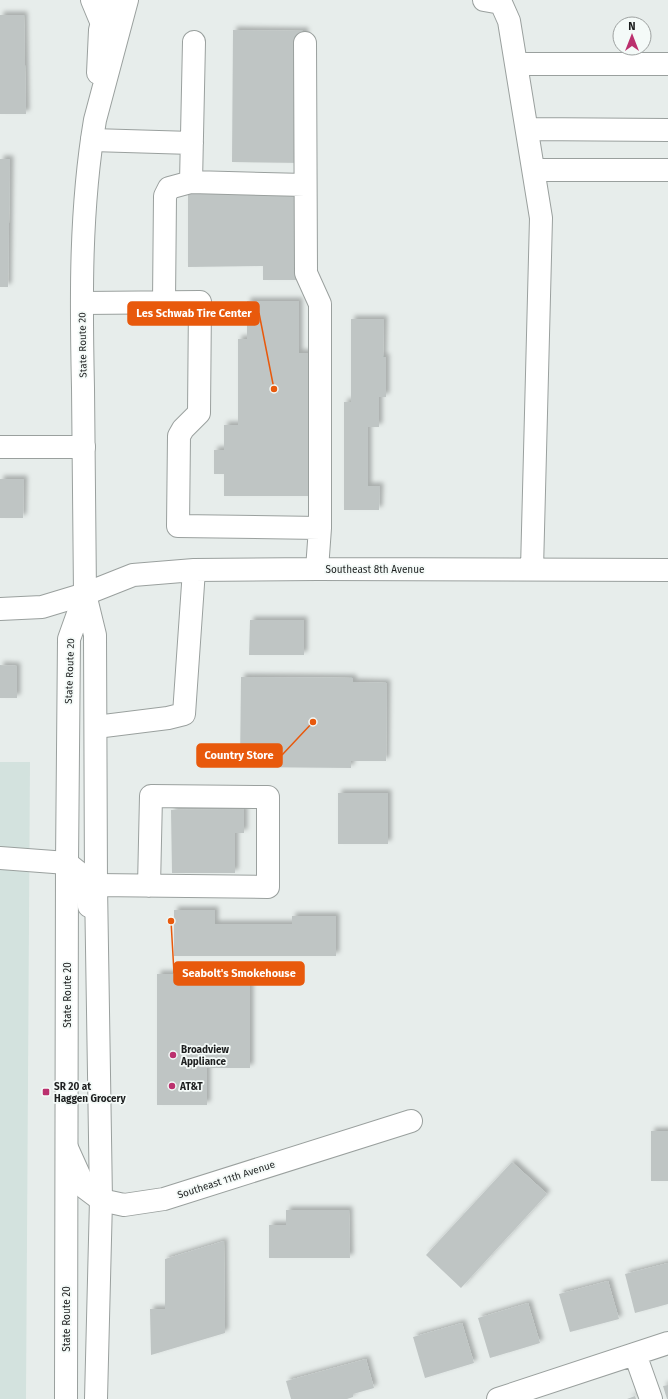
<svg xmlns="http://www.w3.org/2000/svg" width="668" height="1399" font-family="'Fira Sans',sans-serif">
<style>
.built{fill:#d3e2de}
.building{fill:#bfc5c4;filter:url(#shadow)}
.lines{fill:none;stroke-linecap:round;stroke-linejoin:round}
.minor-casing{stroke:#9aa09e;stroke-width:24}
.major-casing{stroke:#9aa09e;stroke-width:24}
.minor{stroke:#fff;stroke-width:22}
.major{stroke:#fff;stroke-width:22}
.poi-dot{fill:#bb316e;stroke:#f4faf8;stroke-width:1.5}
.labels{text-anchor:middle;stroke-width:3.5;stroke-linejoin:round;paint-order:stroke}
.street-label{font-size:10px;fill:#1d1f1f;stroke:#f4faf8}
.poi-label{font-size:10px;font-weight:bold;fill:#1d1f1f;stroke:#f4faf8;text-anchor:start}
.leader{fill:none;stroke:#e8590c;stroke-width:1.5}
.callout-dot{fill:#e8590c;stroke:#f4faf8;stroke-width:1.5}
.callout{fill:#e8590c;stroke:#e8590c;stroke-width:1.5}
.callout-label{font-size:11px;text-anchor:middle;font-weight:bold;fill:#fff}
</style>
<defs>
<filter id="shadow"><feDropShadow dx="3.5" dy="-3.5" stdDeviation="2" flood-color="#0004"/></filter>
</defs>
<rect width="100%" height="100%" fill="#e7edeb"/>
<path class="built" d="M0,762h30l-4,637h-26z"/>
<path class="building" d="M0,15h24l2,99h-26z
M233,30l72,1 -1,132 -72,-1z
M0,159h10l-2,128h-8z
M188,191h111l1,89h-37v-14l-75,1z
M247,301h52v52h11l4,143h-90v-22h-10v-24h10v-25h14v-86h9z
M351,319h33l-1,38h3v40h-7v30h-11v59h12l-1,24h-35v-108h7z
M0,479h24l-1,39h-23z
M250,620h54v35h-55z
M0,665l17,1v32h-17z
M241,677l112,1v4l34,1 -1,78h-35v7l-111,-1z
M338,793h50v51h-50z
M244,809v24h-9v40h-63l-1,-63z
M174,910h41v14h77v-8h44v40h-162z
M157,974h54v11h39v83h-43v37h-50z
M651,1131h17v50h-17z
M512,1162l35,32 -86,94 -35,-33z
M286,1210h63l1,48h-81v-33h17z
M224,1241l1,92 -74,22 -1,-46h15v-50z
M668,1263v41l-33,9 -10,-39z
M608,1281l11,38 -49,13 -11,-38z
M528,1303l12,40 -50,15 -12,-40z
M462,1323l12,40 -49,15 -12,-41z
M366,1359l8,29 -21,6v3l-6,2h-56l-5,-18z
M668,1385v14h-1l-4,-13z
M635,1396l1,3h-9z"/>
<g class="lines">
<defs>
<path id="minor" d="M92,0l10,24
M484,0l17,3 8,18 32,197 -9,351
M194,42l-3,140 114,3
M305,43l1,230 14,31v224l-3,41
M516,64h152
M527,129l141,1
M92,140l100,3
M534,170h134
M164,302l1,-106 4,-8 22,-6
M82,303l118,-1 -1,111 -16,16 -4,7 -1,90 142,2
M0,447h84
M0,609l42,-2 43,-13 48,-19 61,-5 123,-1 351,1
M96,727l72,-9 16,-4 10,-144
M0,858l67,5 16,13 6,30
M96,885l172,2v-90l-117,-1 -2,90
M67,1148l18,40 16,12 23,5 40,-6 247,-78
M635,1354l16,45
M498,1399l170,-56"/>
<path id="major" d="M98,73l2,-43 8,-30
M66,1399l1,-536 2,-224 16,-45
M96,1399l5,-199 -5,-315 -1,-250 -10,-41c-1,-69 -1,-137 -2,-206 -2,-89 -3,-179 12,-268l32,-120"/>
</defs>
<use href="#minor" class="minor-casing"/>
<use href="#major" class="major-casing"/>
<use href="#minor" class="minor"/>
<use href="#major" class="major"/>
</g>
<g class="poi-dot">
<circle cx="173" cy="1055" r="4"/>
<circle cx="172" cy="1086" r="4"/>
<rect x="42" y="1088" width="8" height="8" rx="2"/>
</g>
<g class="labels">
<g class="street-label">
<text transform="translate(82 345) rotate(-91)" y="4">State Route 20</text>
<text x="375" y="573">Southeast 8th Avenue</text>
<text transform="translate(69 671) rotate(-88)" y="4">State Route 20</text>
<text transform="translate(67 995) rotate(-90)" y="4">State Route 20</text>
<text transform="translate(226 1179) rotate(-18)" y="4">Southeast 11th Avenue</text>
<text transform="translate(66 1319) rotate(-90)" y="4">State Route 20</text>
</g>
<g class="poi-label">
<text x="181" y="1053">Broadview<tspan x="181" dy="12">Appliance</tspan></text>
<text x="54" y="1090">SR 20 at<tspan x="54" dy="12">Haggen Grocery</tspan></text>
<text x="180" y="1090">AT&amp;T</text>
</g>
</g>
<path class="leader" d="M274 389L259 313M313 722L282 755M171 921L174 973"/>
<g class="callout-dot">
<circle cx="274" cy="389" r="4"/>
<circle cx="313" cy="722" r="4"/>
<circle cx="171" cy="921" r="4"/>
</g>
<g class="callout">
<rect x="128" y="302" width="131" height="23" rx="4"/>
<rect x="197" y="744" width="85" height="23" rx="4"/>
<rect x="174" y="962" width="130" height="23" rx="4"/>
</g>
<g class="callout-label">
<text x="194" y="317">Les Schwab Tire Center</text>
<text x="239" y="759">Country Store</text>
<text x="239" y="977">Seabolt's Smokehouse</text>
</g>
<g transform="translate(632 36)"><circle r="19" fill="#f4faf8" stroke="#9ea2a1"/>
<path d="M0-3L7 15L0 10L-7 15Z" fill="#bb316e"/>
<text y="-6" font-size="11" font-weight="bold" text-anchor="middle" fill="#1d1f1f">N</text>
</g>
</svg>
